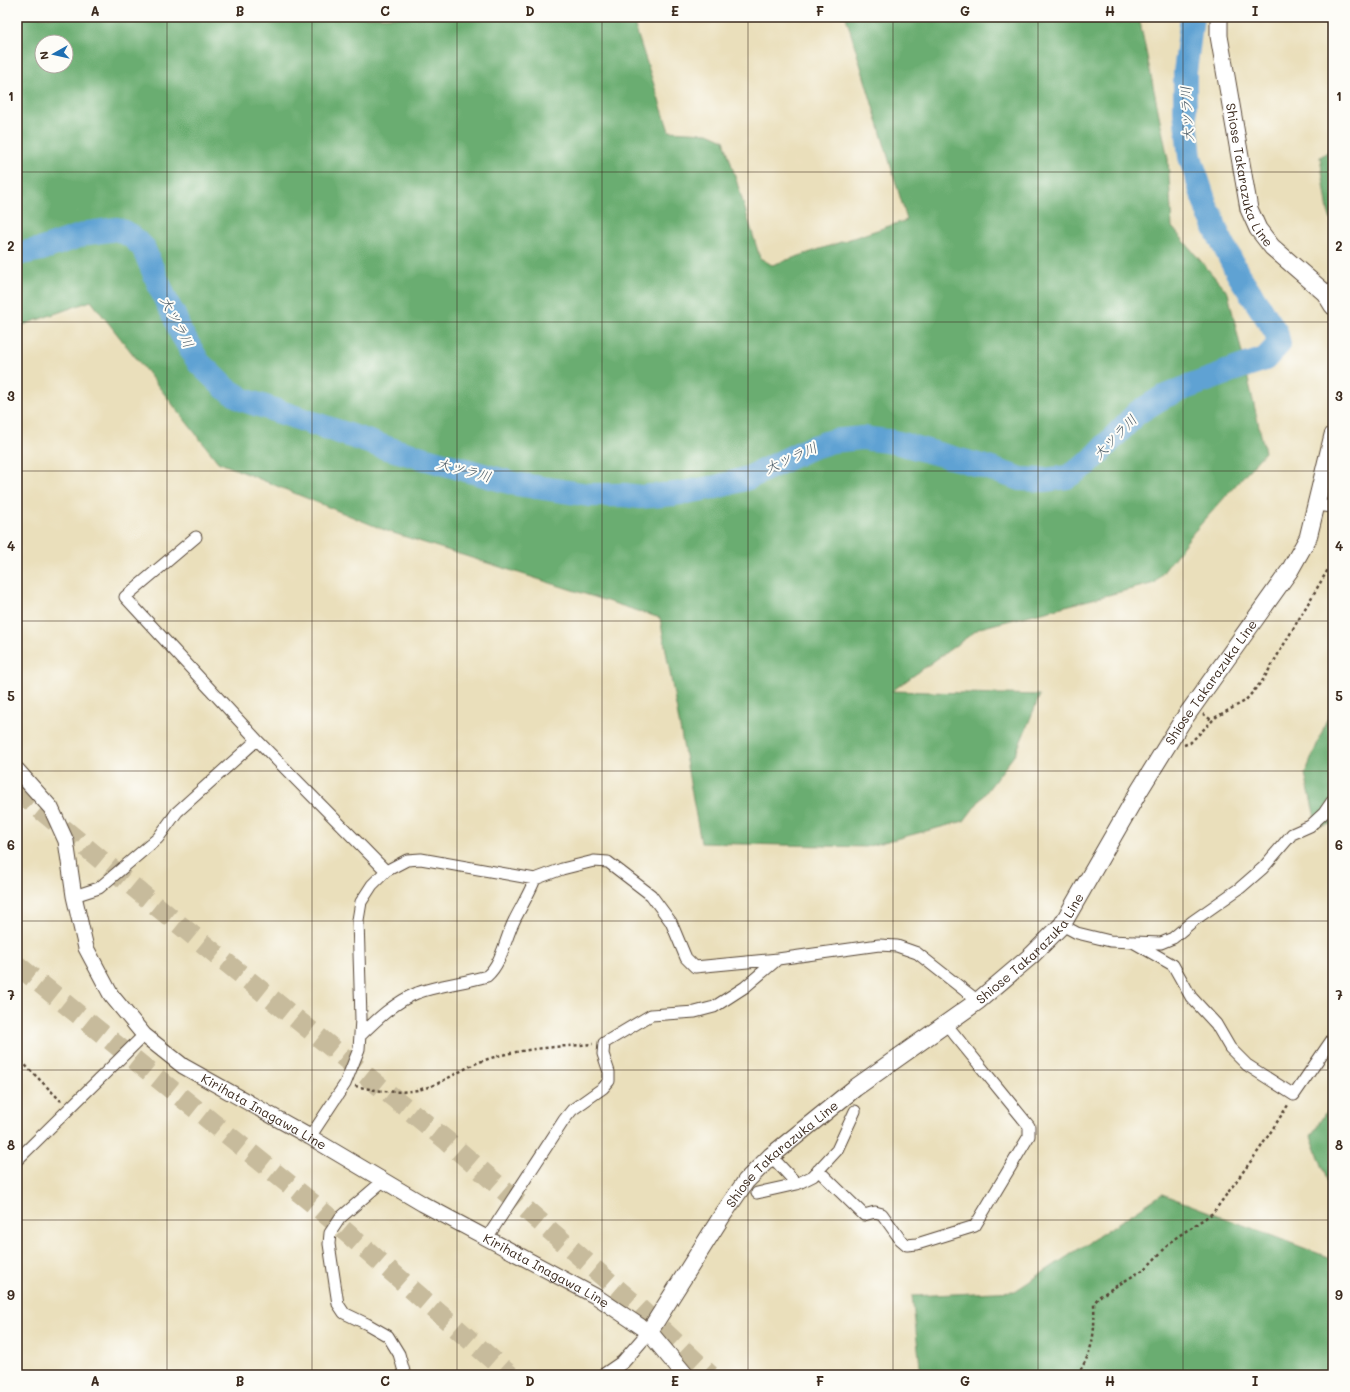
<svg xmlns="http://www.w3.org/2000/svg" width="1350" height="1392" font-family="Mali,'Klee One',sans-serif">
<style>
.forest{fill:#6bad71;stroke:#536c48;fill-rule:evenodd}
.lines{fill:none;stroke-linecap:round;stroke-linejoin:round}
.river{stroke:#5fa2d3;stroke-width:24}
.motorway-tunnel{stroke:#c7bb9c;stroke-width:20;stroke-dasharray:20 10;stroke-linecap:butt}
.minor-casing{stroke:#554536;stroke-width:13}
.tertiary-casing{stroke:#554536;stroke-width:15}
.secondary-casing{stroke:#554536;stroke-width:17}
.primary-casing{stroke:#554536;stroke-width:19}
.path{stroke:#554536;stroke-width:2.5;stroke-dasharray:3 3;stroke-linecap:butt}
.minor{stroke:#fff;stroke-width:11}
.tertiary{stroke:#fff;stroke-width:13}
.secondary{stroke:#fff;stroke-width:15}
.primary{stroke:#fff;stroke-width:17}
.grid{fill:none;stroke:#3b2a1e;stroke-width:1;stroke-opacity:0.55}
.labels{text-anchor:middle;stroke-width:4;stroke-linejoin:round;paint-order:stroke}
.street-label{font-size:13px;fill:#3b2a1e;stroke:#fdfcf7}
.water-label{font-size:14px;font-style:italic;fill:#495a66;stroke:#fdfcf7}
.neatline{fill:none;stroke:#3b2a1e;stroke-width:1.5}
.grid-label{font-size:13px;text-anchor:middle;font-weight:bold;fill:#3b2a1e}
</style>
<rect width="100%" height="100%" fill="#fdfcf7"/>
<filter id="ink" filterUnits="userSpaceOnUse"><feTurbulence type="fractalNoise" baseFrequency=".025" numOctaves="2"/><feDisplacementMap in="SourceGraphic" scale="8" xChannelSelector="R" yChannelSelector="G"/><feConvolveMatrix kernelMatrix="1 2 1 2 8 2 1 2 1" color-interpolation-filters="sRGB"/></filter>
<filter id="wash" filterUnits="userSpaceOnUse"><feTurbulence type="fractalNoise" baseFrequency=".012" numOctaves="4" result="noise"/><feDisplacementMap in="SourceGraphic" scale="16" xChannelSelector="R" yChannelSelector="G"/><feGaussianBlur stdDeviation="0.9" result="paint"/><feColorMatrix in="noise" values="0 0 0 0 0 0 0 0 0 0 0 0 0 0 0 0 0 1.4 0 .05"/><feComposite in="paint" operator="in"/></filter>
<g filter="url(#wash)">
<rect width="100%" height="100%" fill="#eadfbb"/>
<path class="forest" d="M17,17h615l37,114 39,2 16,7 36,118 12,7 135,-45 -61,-203h293l29,142 4,68 56,66 37,159 -72,81 -38,50 -175,45 -88,63 148,4 -24,58 -52,68 -99,26 -164,-4 -41,-225 -273,-87 -169,-69 -127,-161 -74,26zM42,42h24v24h-24z
M1333,148v78l-5,-15 -8,-54z
M1333,705v119l-16,2 -12,-52z
M1333,1100v95l-22,-59z
M1162,1194l171,65v116h-412l-9,-79 103,-5z"/>
<g class="lines">
<path class="river" d="M17,254l25,-5 46,-16 29,-4 13,6 13,12 24,56 7,12 6,16 19,32 26,25 19,12 143,48 129,36 73,11h36l15,2 34,-3 42,-7 32,-9 62,-30 22,-7 30,-3 33,4 87,24 39,13 23,1 23,-3 22,-14 48,-50 26,-16 22,-9 39,-14 2,-2 39,-13 14,-15 -3,-12 -38,-58 -23,-46 -3,-12 -3,-1 -19,-58 -5,-45v-40l7,-55"/>
</g>
</g>
<g filter="url(#ink)">
<g class="lines">
<path class="motorway-tunnel" d="M17,790l137,114 292,236 192,167 72,68
M17,965l299,241 194,169"/>
<defs>
<path id="minor" d="M1316,505l17,2
M196,537l-71,60 132,143 129,131
M74,896l25,-8 59,-50 19,-26 80,-72
M1062,925l15,8 33,8 23,1 40,23 18,32 25,27 14,24 17,17 47,30 39,-57
M1134,942l27,1 12,-5 20,-17 47,-33 23,-20 29,-34 18,-8 14,-13 9,-13
M360,1036c16,-16 35,-34 57,-43 22,-8 47,-10 70,-17 15,-13 18,-37 27,-55 7,-14 15,-27 21,-42
M310,1137l35,-53 14,-35 2,-30 -3,-99 3,-18 11,-17 14,-14 21,-11 14,-1 114,20 27,-10 32,-8 14,1 43,33 20,27 15,36 9,9 83,-8 101,-14 18,1 20,7 61,48
M771,1156l26,28
M17,1160l127,-125
M818,1170l46,45 11,-3 7,2 18,25 7,6 10,-1 58,-18 54,-90v-10l-83,-102
M383,1181l-43,37 -10,15 -1,11 9,60 6,9 23,11 21,12 11,18 6,21
M757,1193l40,-9 16,-8 24,-26 18,-39
M487,1238l77,-118 8,-10 31,-22 6,-7v-9l-6,-18 1,-11 47,-28 44,-3 19,-5 31,-20 33,-28"/>
<path id="tertiary" d="M604,1375l19,-13 26,-30"/>
<g id="secondary">
<path id="s1" d="M17,770l34,38 15,33 8,55 12,52 25,47 33,40 39,31 127,71 113,67 174,93 52,35"/>
</g>
<g id="primary">
<path id="s2" d="M1219,17v19l30,173 9,20 14,18 53,46 8,13"/>
<path id="s3" d="M685,1375l-36,-43 73,-116 24,-35 25,-25 84,-68 123,-87 54,-46 30,-30 77,-134 42,-68 109,-153 18,-32 25,-103"/>
</g>
</defs>
<use href="#minor" class="minor-casing"/>
<use href="#tertiary" class="tertiary-casing"/>
<use href="#secondary" class="secondary-casing"/>
<use href="#primary" class="primary-casing"/>
<path class="path" d="M1203,714l10,7
M1184,745l6,-2 26,-26 29,-16 18,-21 70,-119
M17,1057l44,44
M355,1086c27,6 54,10 81,-2 16,-7 31,-18 49,-24 34,-12 73,-13 108,-16
M1077,1375c17,-24 18,-44 17,-72l6,-7 46,-28 28,-29 39,-26 46,-63 29,-45"/>
<use href="#minor" class="minor"/>
<use href="#tertiary" class="tertiary"/>
<use href="#secondary" class="secondary"/>
<use href="#primary" class="primary"/>
</g>
</g>
<path class="grid" d="M167,17v1358M312,17v1358M457,17v1358M602,17v1358M748,17v1358M893,17v1358M1038,17v1358M1183,17v1358M17,172h1316M17,322h1316M17,471h1316M17,621h1316M17,771h1316M17,921h1316M17,1070h1316M17,1220h1316"/>
<g class="labels">
<g class="street-label">
<text dy="5" stroke="none"><textPath href="#s2" startOffset="162">Shiose Takarazuka Line</textPath></text>
<text dy="5" stroke="none"><textPath href="#s3" startOffset="928">Shiose Takarazuka Line</textPath></text>
<text dy="5" stroke="none"><textPath href="#s3" startOffset="604">Shiose Takarazuka Line</textPath></text>
<text dy="5" stroke="none"><textPath href="#s1" startOffset="444">Kirihata Inagawa Line</textPath></text>
<text dy="5" stroke="none"><textPath href="#s3" startOffset="280">Shiose Takarazuka Line</textPath></text>
<text dy="5" stroke="none"><textPath href="#s1" startOffset="768">Kirihata Inagawa Line</textPath></text>
</g>
<g class="water-label">
<text transform="translate(1187 114) rotate(-93)" y="5">大ツラ川</text>
<text transform="translate(177 322) rotate(63)" y="5">大ツラ川</text>
<text transform="translate(1115 437) rotate(-46)" y="5">大ツラ川</text>
<text transform="translate(791 458) rotate(-24)" y="5">大ツラ川</text>
<text transform="translate(464 470) rotate(15)" y="5">大ツラ川</text>
</g>
</g>
<rect width="1350" height="1392" fill="none" stroke="#fdfcf7" stroke-width="44"/>
<g transform="translate(54 54) rotate(262)"><circle r="19" fill="#fdfcf7" stroke="#afa8a0"/>
<path d="M0-3L7 15L0 10L-7 15Z" fill="#1f6fb2"/>
<text y="-6" font-size="11" font-weight="bold" text-anchor="middle" fill="#3b2a1e">N</text>
</g>
<rect x="22" y="22" width="1306" height="1348" class="neatline"/>
<g class="grid-label">
<text x="95" y="16">A</text>
<text x="240" y="16">B</text>
<text x="385" y="16">C</text>
<text x="530" y="16">D</text>
<text x="675" y="16">E</text>
<text x="820" y="16">F</text>
<text x="965" y="16">G</text>
<text x="1110" y="16">H</text>
<text x="1255" y="16">I</text>
<text x="11" y="101">1</text>
<text x="1339" y="101">1</text>
<text x="11" y="251">2</text>
<text x="1339" y="251">2</text>
<text x="11" y="401">3</text>
<text x="1339" y="401">3</text>
<text x="11" y="551">4</text>
<text x="1339" y="551">4</text>
<text x="11" y="701">5</text>
<text x="1339" y="701">5</text>
<text x="11" y="850">6</text>
<text x="1339" y="850">6</text>
<text x="11" y="1000">7</text>
<text x="1339" y="1000">7</text>
<text x="11" y="1150">8</text>
<text x="1339" y="1150">8</text>
<text x="11" y="1300">9</text>
<text x="1339" y="1300">9</text>
<text x="95" y="1386">A</text>
<text x="240" y="1386">B</text>
<text x="385" y="1386">C</text>
<text x="530" y="1386">D</text>
<text x="675" y="1386">E</text>
<text x="820" y="1386">F</text>
<text x="965" y="1386">G</text>
<text x="1110" y="1386">H</text>
<text x="1255" y="1386">I</text>
</g>
</svg>
